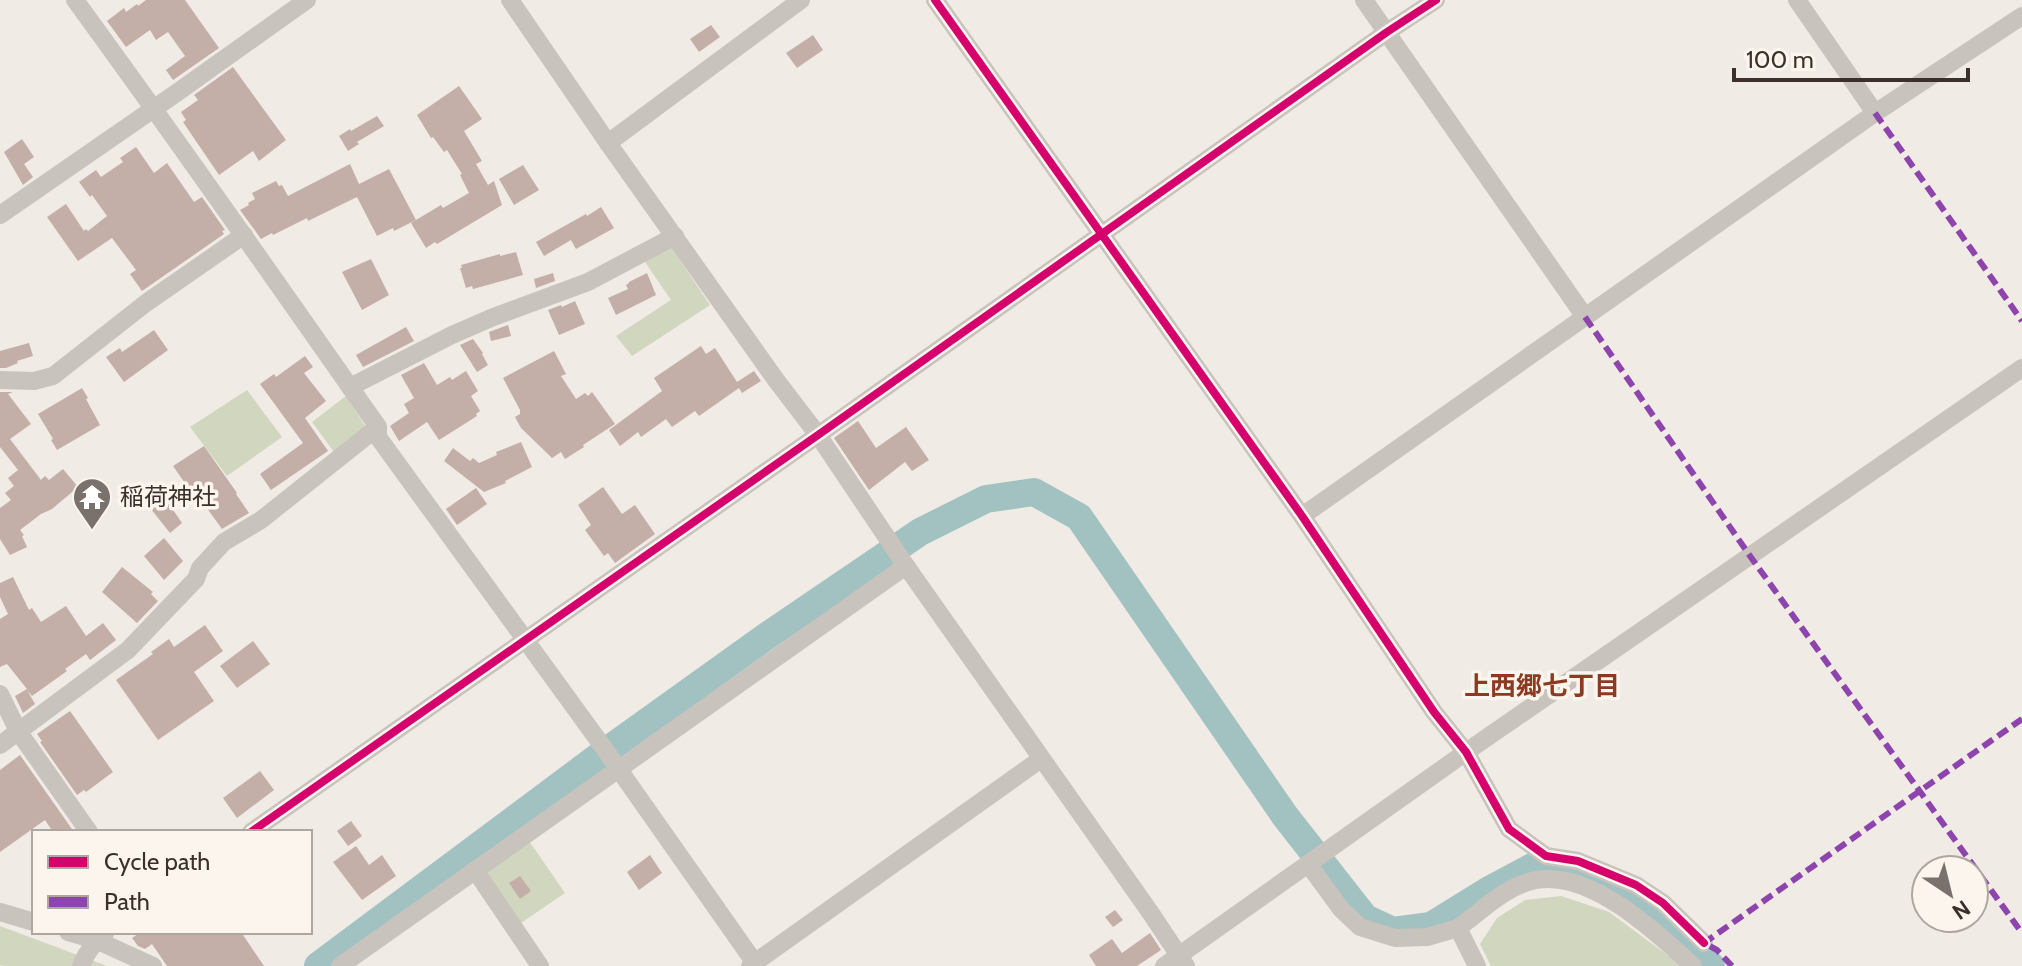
<svg xmlns="http://www.w3.org/2000/svg" width="2022" height="966" font-family="Cabin,'Noto Sans JP',sans-serif">
<style>
.green{fill:#d1d6bf}
.lines{fill:none;stroke-linecap:round;stroke-linejoin:round}
.river{stroke:#a1c2c1;stroke-width:28}
.building{fill:#c3afa7}
.street{stroke:#c9c3be;stroke-width:18}
.quiet{stroke:#8e44ad;stroke-width:6;stroke-dasharray:12 6;stroke-linecap:butt}
.cycleway-casing{stroke:#fbf5ee;stroke-width:13}
.cycleway{stroke:#d6006c;stroke-width:8}
.labels{text-anchor:middle;stroke-width:7;stroke-linejoin:round;paint-order:stroke}
.poi-label{font-size:24px;fill:#3b302b;stroke:#fbf5ee;text-anchor:start}
.neighbourhood-label{font-size:26px;font-weight:bold;fill:#8c3b22;stroke:#fbf5ee}
</style>
<rect width="100%" height="100%" fill="#f0ebe5"/>
<g class="green">
<path d="M669,244L710,305L632,356L616,336L671,300L643,259Z"/>
<path d="M247,390L282,437L227,476L190,427Z"/>
<path d="M346,396L367,429L334,452L312,422Z"/>
<path d="M527,838L565,893L518,925L484,875Z"/>
<path d="M1561,896L1609,912L1682,966H1491L1480,944L1497,918L1525,900Z"/>
<path d="M0,926L107,966H4L0,965Z"/>
</g>
<g class="lines">
<path class="river" d="M318,966L594,760L764,638L920,532L986,499L1034,492L1079,517L1285,816L1365,918L1393,931L1431,926L1491,889L1534,866L1591,876L1643,907L1696,951L1711,966"/>
</g>
<g class="building">
<path d="M146,0H185L219,48L173,80L166,70L185,56L168,32L156,40L150,30L126,47L107,21L124,8L126,12L137,4L138,6Z"/>
<path d="M711,25L720,37L699,52L690,39Z"/>
<path d="M813,35L823,50L797,68L786,53Z"/>
<path d="M233,67L286,140L259,161L253,151L219,175L183,122L186,120L181,112L198,100L194,95Z"/>
<path d="M459,86L482,119L464,131L482,161L476,164L488,185L494,181L502,205L437,244L435,242L426,248L411,223L441,205L443,208L469,193L460,175L462,174L447,150L444,152L433,137L431,138L417,115Z"/>
<path d="M377,116L384,126L357,142L359,144L348,151L339,136L350,129L351,131Z"/>
<path d="M22,139L34,157L24,164L33,177L23,185L4,152Z"/>
<path d="M136,147L154,173L167,163L194,202L202,197L225,230L222,231L224,234L142,291L130,274L136,270L112,238L78,261L47,217L66,204L84,231L86,229L88,231L107,216L92,195L90,197L79,182L96,170L101,177L123,162L120,158Z"/>
<path d="M350,164L359,184L389,169L416,220L394,231L393,228L377,236L357,197L308,221L307,218L273,235L272,233L261,239L240,210L249,205L248,203L255,199L252,193L276,181L279,186L282,185L288,196Z"/>
<path d="M523,165L539,190L514,205L499,179Z"/>
<path d="M601,207L614,228L576,249L571,240L544,256L536,242L586,214L587,216Z"/>
<path d="M516,252L523,275L473,289L472,286L466,288L460,268H462L461,265L500,254V256Z"/>
<path d="M371,259L389,295L362,310L342,272Z"/>
<path d="M553,273L555,281L536,288L534,279Z"/>
<path d="M647,273L656,295L616,315L608,298L628,289L626,285L629,283V282Z"/>
<path d="M575,301L585,324L559,335L548,310L561,305L562,307Z"/>
<path d="M508,325L511,336L491,341L489,332Z"/>
<path d="M406,327L414,341L363,367L356,355Z"/>
<path d="M154,330L168,350L124,382L106,357L120,348L122,352Z"/>
<path d="M473,339L483,353L482,354L488,365L477,372L460,345Z"/>
<path d="M29,343L33,356L17,361L18,363L6,368H0V351Z"/>
<path d="M701,346L706,354L715,348L737,382L754,371L761,381L742,393L739,388L699,416L695,411L672,427L666,419L641,437L638,432L620,446L609,430L662,391L654,378Z"/>
<path d="M554,351L566,374L561,376L576,399L585,393L588,396L592,392L615,424L583,445L584,447L565,459L561,452L552,458L521,428L515,417L520,414V410L503,378Z"/>
<path d="M305,356L313,367L304,373L326,401L305,418L328,451L271,490L260,474L303,443L260,384L274,374L276,377Z"/>
<path d="M424,363L437,385L450,377L452,380L466,371L478,391L471,396L480,411L476,414L477,416L439,440L427,422L399,441L390,426L409,413L404,404L414,398L401,375Z"/>
<path d="M82,388L88,398L86,399L100,425L57,450L51,440L53,439L38,414Z"/>
<path d="M0,392H13L8,394L31,424L10,439L41,480L45,476L49,480L63,469L78,487L52,509L41,514L20,530L24,535L22,536L27,547L10,555L0,539V508L11,500L5,493L14,486L8,478L18,470L0,447Z"/>
<path d="M858,421L876,448L906,427L929,460L912,471L905,462L869,490L834,438Z"/>
<path d="M521,442L532,467L505,481L506,483L484,492L444,461L453,448L470,461L473,458L479,463L497,455L496,452Z"/>
<path d="M204,446L237,493L236,494L249,513L222,529L204,504L202,505L195,495L194,496L173,466Z"/>
<path d="M603,487L622,514L635,505L655,534L615,563L608,553L604,556L585,530L591,525L578,505Z"/>
<path d="M476,488L487,504L457,525L446,509Z"/>
<path d="M165,498L182,523L170,533L151,509Z"/>
<path d="M164,538L183,561L164,580L144,556Z"/>
<path d="M122,567L153,592L151,594L158,601L137,623L102,592Z"/>
<path d="M13,577L29,610L32,608L41,622L66,606L86,636L103,623L116,640L90,660L86,654L65,669L67,671L32,696L27,690L35,704L23,713L15,696L27,689L7,664L0,667V619L8,614L0,597V583Z"/>
<path d="M205,625L223,651L194,672L214,701L158,740L116,680L153,654L151,652L169,639L174,647Z"/>
<path d="M253,641L270,664L237,688L220,666Z"/>
<path d="M70,711L113,772L86,792L84,790L77,795L40,742L42,741L37,734Z"/>
<path d="M20,755L74,832H53L45,820L0,852V770Z"/>
<path d="M260,771L274,790L237,818L223,798Z"/>
<path d="M351,821L362,836L348,846L337,831Z"/>
<path d="M356,846L369,865L382,855L396,876L362,900L333,862Z"/>
<path d="M650,855L662,873L639,890L627,872Z"/>
<path d="M520,876L531,891L520,899L509,883Z"/>
<path d="M1115,910L1123,920L1113,927L1105,917Z"/>
<path d="M141,932H241L264,966H167L152,944L145,949L138,946L132,938Z"/>
<path d="M1150,933L1161,950L1137,966H1096L1089,955L1112,939L1122,953Z"/>
</g>
<g class="lines">
<g class="street">
<path d="M75,0C178,141 278,284 378,427V437L601,744L757,966"/>
<path d="M510,0L608,143L776,380L818,435L906,566L1150,912L1186,966"/>
<path d="M935,0L1302,516L1434,712L1466,752L1509,829L1546,856L1578,861L1636,885L1663,903L1704,943"/>
<path d="M1364,0L1585,317"/>
<path d="M1797,0L1875,113"/>
<path d="M608,143L801,0"/>
<path d="M0,215L175,94L307,0"/>
<path d="M0,380L34,381L53,376L146,303L244,235"/>
<path d="M350,387L452,335L491,318L588,282L675,236"/>
<path d="M1302,516L1875,113L2022,16"/>
<path d="M0,694L18,731L89,832"/>
<path d="M0,745L128,650L196,579L200,568L224,542L261,520L378,427"/>
<path d="M251,832L818,435L1387,32L1436,0"/>
<path d="M1308,864L1341,909L1360,927L1395,938L1427,937L1458,928"/>
<path d="M475,870L540,966"/>
<path d="M0,912L34,922"/>
<path d="M68,932L96,940L153,966"/>
<path d="M81,966C86,953 94,942 105,934"/>
<path d="M340,966L906,566"/>
<path d="M750,966L1041,759"/>
<path d="M1164,966L1466,752L2022,368"/>
<path d="M1477,966L1458,928C1482,911 1505,886 1536,880C1591,870 1656,932 1693,966"/>
</g>
<g class="quiet">
<path d="M1875,113L2022,321"/>
<path d="M1585,317L1750,556L2022,933"/>
<path d="M1732,966L1717,950L1704,943L2022,719"/>
</g>
<g class="cycleway-casing">
<g id="cycleway">
<path d="M935,0L1302,516L1434,712L1466,752L1509,829L1546,856L1578,861L1636,885L1663,903L1704,943"/>
<path d="M251,832L818,435L1387,32L1436,0"/>
</g>
</g>
<use href="#cycleway" class="cycleway"/>
</g>
<defs>
<g id="temple-pin" transform="scale(2)"><path d="M0 17L-7.5 6A9.5 9.5 0 1 1 7.5 6Z" fill="#7a716c" stroke="#fbf5ee"/><path d="M0-6L5-2H3V0L6.5 2.5H4V6H1.5V3h-3V6H-4V2.5H-6.5L-3 0V-2H-5Z" fill="#fff"/></g>
</defs>
<g fill-rule="evenodd">
<use href="#temple-pin" x="92" y="497"/>
</g>
<g class="labels">
<g class="poi-label">
<text x="120" y="505">稲荷神社</text>
</g>
<g class="neighbourhood-label">
<text x="1542" y="695">上西郷七丁目</text>
</g>
</g>
<rect x="32" y="830" width="280" height="104" fill="#fbf5ee" stroke="#aea6a0" stroke-width="2"/>
<rect x="48" y="856" width="40" height="12" fill="#d6006c" stroke="#aea6a0" stroke-width="2"/>
<text x="104" y="870" font-size="24" fill="#3b302b">Cycle path</text>
<rect x="48" y="896" width="40" height="12" fill="#8e44ad" stroke="#aea6a0" stroke-width="2"/>
<text x="104" y="910" font-size="24" fill="#3b302b">Path</text>
<g transform="translate(1950 894) rotate(145)"><circle r="38" fill="#fbf5ee" stroke="#aea6a0" stroke-width="2"/>
<path d="M0-6L14 30L0 20L-14 30Z" fill="#7a716c"/>
<text y="-12" font-size="22" font-weight="bold" text-anchor="middle" fill="#3b302b">N</text>
</g>
<path d="M1734 68v12h234v-12" fill="none" stroke="#3b302b" stroke-width="4"/>
<text x="1746" y="68" font-size="24" fill="#3b302b" stroke="#fbf5ee" stroke-width="6" paint-order="stroke">100 m</text>
</svg>
